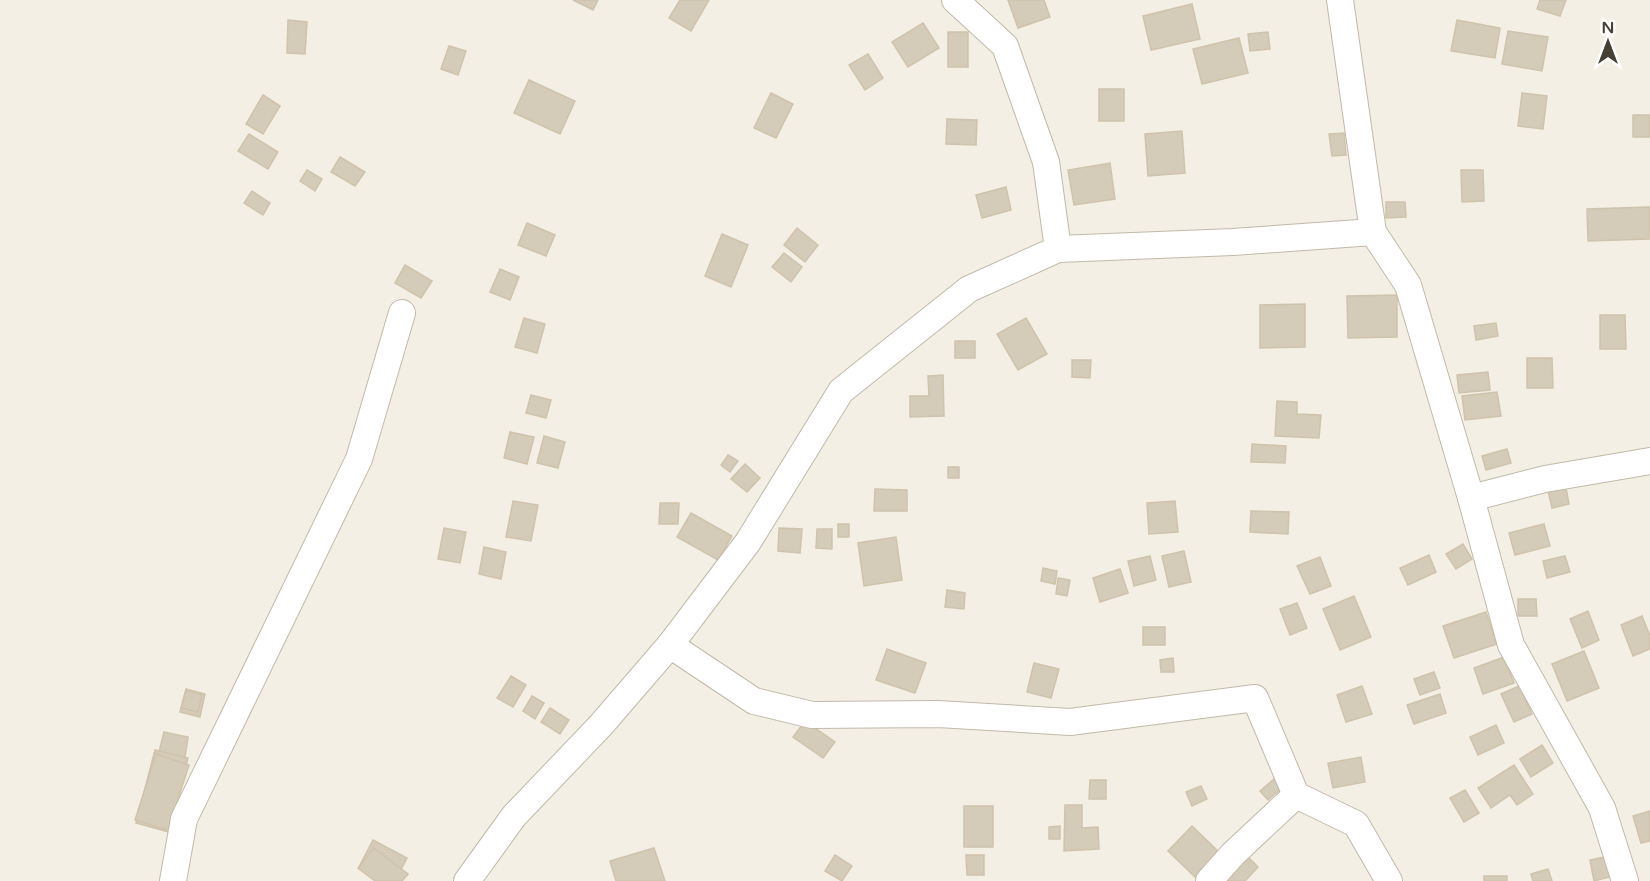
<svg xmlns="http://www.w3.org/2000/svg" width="1650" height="881" font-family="'Varela Round',sans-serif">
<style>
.building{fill:#d5cbb9;stroke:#d0c3ac;stroke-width:1.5}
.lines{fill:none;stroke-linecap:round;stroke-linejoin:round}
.minor-casing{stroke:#c1baa9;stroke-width:28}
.minor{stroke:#fff;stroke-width:26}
</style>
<rect width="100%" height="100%" fill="#f3efe4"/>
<g class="building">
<path d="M573,0H598L593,10Z"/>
<path d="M680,0H709L691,31L669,18Z"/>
<path d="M1008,0H1044L1050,17L1018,28Z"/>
<path d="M1540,0H1566L1560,16L1537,9Z"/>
<path d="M1192,4L1200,39L1151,50L1143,16Z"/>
<path d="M288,20L307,22L305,54L287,53Z"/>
<path d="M1457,20L1500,28L1495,58L1451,51Z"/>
<path d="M923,23L939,48L908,67L892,42Z"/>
<path d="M1508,31L1548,37L1542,71L1502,64Z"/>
<rect x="948" y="32" width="20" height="35"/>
<path d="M1268,32L1270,49L1250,51L1248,34Z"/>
<path d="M1239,38L1248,73L1202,84L1193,49Z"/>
<path d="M449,46L466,51L458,75L441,69Z"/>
<path d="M868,54L883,78L865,90L849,65Z"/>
<path d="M529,80L575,101L560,134L514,113Z"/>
<rect x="1099" y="89" width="25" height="32"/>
<path d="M771,93L793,104L776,138L754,128Z"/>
<path d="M1522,93L1547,96L1543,129L1518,126Z"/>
<path d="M263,95L280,106L263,134L246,124Z"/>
<rect x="1633" y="115" width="17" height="22"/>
<path d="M947,119L977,120L976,145L946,144Z"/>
<path d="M1182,131L1185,173L1148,176L1145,134Z"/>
<path d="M1344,133L1346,155L1332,156L1329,134Z"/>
<path d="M249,134L278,152L268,169L238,151Z"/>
<path d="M340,157L365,172L355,186L331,172Z"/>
<path d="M1110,163L1115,199L1074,205L1068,170Z"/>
<path d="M307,170L322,179L315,191L300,181Z"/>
<path d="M1461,170H1483L1484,201L1462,202Z"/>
<path d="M1006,187L1011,210L982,218L976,195Z"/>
<path d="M252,191L270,203L263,215L244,203Z"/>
<path d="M1386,202H1405L1406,217L1386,218Z"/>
<path d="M1650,207V239L1588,241L1587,209Z"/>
<path d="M527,223L555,235L546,256L518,245Z"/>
<path d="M797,228L818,245L805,262L784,245Z"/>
<path d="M722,234L748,245L731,287L705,276Z"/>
<path d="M784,253L802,267L791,282L772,267Z"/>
<path d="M405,265L432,281L421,298L395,283Z"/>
<path d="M500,269L519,277L510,300L490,292Z"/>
<path d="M1397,295V337L1348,338L1347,296Z"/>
<path d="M1305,304V347L1260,348V305Z"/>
<path d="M1600,315H1625L1626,349H1600Z"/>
<path d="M524,318L545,324L537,353L515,347Z"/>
<path d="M1026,318L1047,354L1018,370L997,334Z"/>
<path d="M1496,323L1498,336L1476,340L1474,326Z"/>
<rect x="955" y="341" width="20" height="17"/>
<path d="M1527,358H1552L1553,388H1527Z"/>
<path d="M1072,360H1091L1090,378L1072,377Z"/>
<path d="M1488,372L1490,390L1459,393L1457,375Z"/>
<path d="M943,375L944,416L910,417V396H929L928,376Z"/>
<path d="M1497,392L1501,416L1465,420L1462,396Z"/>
<path d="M531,395L551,400L546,418L526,413Z"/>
<path d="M1277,401L1297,402V414L1321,415L1319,438L1275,436Z"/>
<path d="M510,432L534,437L527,464L504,458Z"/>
<path d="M544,436L565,442L558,468L537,463Z"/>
<path d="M1252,444L1286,446L1285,463L1251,462Z"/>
<path d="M1507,449L1511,463L1486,470L1482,456Z"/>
<path d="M728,455L738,461L730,472L721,465Z"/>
<path d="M745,464L760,478L747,492L731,479Z"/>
<rect x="948" y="467" width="11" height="11"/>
<path d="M1566,488L1569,504L1552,508L1548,491Z"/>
<path d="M875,489L907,490V511H874Z"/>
<path d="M513,501L538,505L531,541L506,537Z"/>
<path d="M1175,501L1178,532L1149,534L1147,503Z"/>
<path d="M660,503H679L678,524H659Z"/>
<path d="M1251,511L1289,512L1288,534L1250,532Z"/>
<path d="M691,513L732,536L718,560L677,537Z"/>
<rect x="838" y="524" width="11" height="13"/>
<path d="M1544,524L1550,546L1515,555L1509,533Z"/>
<path d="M444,528L466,532L460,563L438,559Z"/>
<path d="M779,528L802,529L800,553L778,551Z"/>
<path d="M817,529H832V549L816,548Z"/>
<path d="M896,537L902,580L864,586L858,543Z"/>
<path d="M1463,544L1472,559L1456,569L1446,554Z"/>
<path d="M484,547L506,552L501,579L479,574Z"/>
<path d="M1184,551L1191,582L1169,587L1162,556Z"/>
<path d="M1429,555L1436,572L1408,585L1400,568Z"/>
<path d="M1150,556L1156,580L1134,586L1128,561Z"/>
<path d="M1565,556L1570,572L1547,578L1543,561Z"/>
<path d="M1320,557L1331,586L1310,594L1297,566Z"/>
<path d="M1043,568L1057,571L1055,584L1041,581Z"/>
<path d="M1120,569L1128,593L1100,602L1093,578Z"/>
<path d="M1058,578L1070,580L1067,596L1056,594Z"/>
<path d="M947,590L965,593L964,609L945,607Z"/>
<path d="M1354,596L1371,637L1340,650L1323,609Z"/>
<path d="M1518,599H1536L1537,616H1518Z"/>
<path d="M1297,603L1307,628L1290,635L1280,609Z"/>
<path d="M1588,611L1599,640L1582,648L1570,619Z"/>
<path d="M1486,612L1497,644L1454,658L1443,626Z"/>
<path d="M1642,616L1650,636V649L1633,656L1621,625Z"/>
<rect x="1143" y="627" width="22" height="18"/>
<path d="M887,649L926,663L915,693L876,680Z"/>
<path d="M1584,651L1599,688L1567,701L1552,664Z"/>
<path d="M1504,657L1514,683L1483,694L1474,668Z"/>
<path d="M1173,658L1174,672H1161L1160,660Z"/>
<path d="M1034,663L1059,669L1051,698L1027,692Z"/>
<path d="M1434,672L1440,688L1420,695L1414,679Z"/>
<path d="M511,676L526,685L513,707L497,698Z"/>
<path d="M1362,686L1372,714L1346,722L1337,695Z"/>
<path d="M1519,686L1532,714L1514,722L1501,694Z"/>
<path d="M186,689L205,694L200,717L180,712Z"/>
<path d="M186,691L202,695L198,712L181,708Z"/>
<path d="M1440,694L1446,713L1414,724L1407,705Z"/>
<path d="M532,696L544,703L535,719L523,711Z"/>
<path d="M550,708L569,720L560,734L541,722Z"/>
<path d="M805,721L835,742L823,758L793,737Z"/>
<path d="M1496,725L1504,743L1478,755L1470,737Z"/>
<path d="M164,732L188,737L185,757L159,752Z"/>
<path d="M1542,745L1553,763L1531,777L1520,759Z"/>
<path d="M155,750L188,758L169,832L136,823Z"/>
<path d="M156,754L189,765L168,830L135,820Z"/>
<path d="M1361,757L1365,782L1333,788L1328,763Z"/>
<path d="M1514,765L1533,794L1517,805L1510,795L1491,808L1478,788Z"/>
<path d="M1274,779L1282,788L1268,800L1260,791Z"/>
<path d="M1090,780H1106V799H1089Z"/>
<path d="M1201,786L1207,799L1192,806L1186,792Z"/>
<path d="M1465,790L1479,813L1464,822L1450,798Z"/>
<path d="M1065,805H1082V828L1098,827L1099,849L1064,851Z"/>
<rect x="964" y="806" width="29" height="41"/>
<path d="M1650,811V841L1641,843L1633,816Z"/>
<path d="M1060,826V839H1049V827Z"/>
<path d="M1192,826L1220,853L1196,878L1168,851Z"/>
<path d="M373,840L407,858L395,881H386L359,867Z"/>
<path d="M374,848L408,874L402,881H375L358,868Z"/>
<path d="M654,848L665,881H616L610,861Z"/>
<path d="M835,855L852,866L842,881L825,871Z"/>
<path d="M966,855H984V875H967Z"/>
<path d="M1246,855L1258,867L1245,881H1228L1225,878Z"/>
<path d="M1609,856L1613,876L1594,881L1590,860Z"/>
<path d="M1548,869L1552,881H1533L1531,874Z"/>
<rect x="1484" y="876" width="23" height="5"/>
</g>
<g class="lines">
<g class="minor-casing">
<g id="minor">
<path d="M955,0L1005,46L1046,162L1058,249"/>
<path d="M1340,0L1373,232L1408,285L1471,498L1511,645L1602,808L1625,881"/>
<path d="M1471,498L1545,479L1650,461"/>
<path d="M670,645L754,701L812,715L938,714L1070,722L1255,698L1296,795L1356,824L1389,881"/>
<path d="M173,881L184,819L359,459L402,313"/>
<path d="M467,881L514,816L601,725L670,645L748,542L841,391L969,289L1058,249L1233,242L1373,232"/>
<path d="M1209,881L1233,854L1296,795"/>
</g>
</g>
<use href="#minor" class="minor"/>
</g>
<g transform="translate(1608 42)" stroke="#ffffff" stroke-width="4.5" paint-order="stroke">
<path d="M0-4.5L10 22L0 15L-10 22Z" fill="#453f34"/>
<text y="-9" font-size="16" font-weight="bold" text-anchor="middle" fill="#453f34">N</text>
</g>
</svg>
